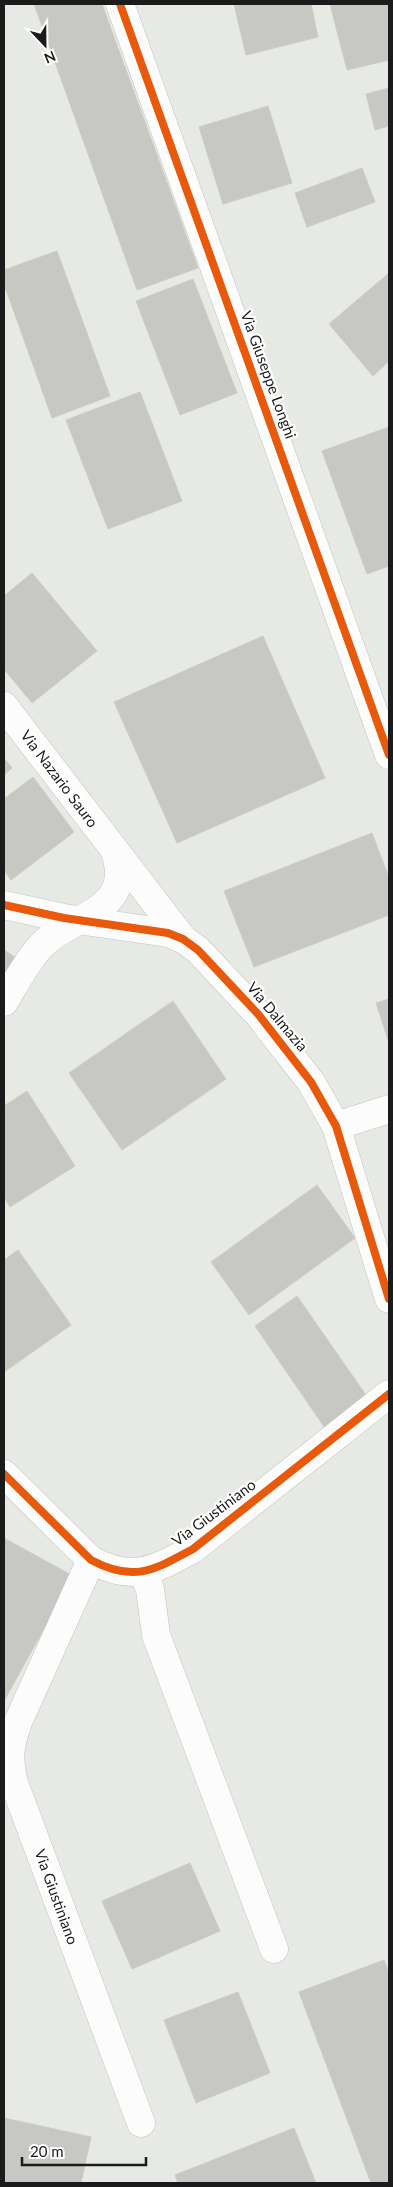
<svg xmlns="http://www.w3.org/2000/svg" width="393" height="2187" font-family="Lato,sans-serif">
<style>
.building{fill:#c7c8c4;stroke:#cacdc5}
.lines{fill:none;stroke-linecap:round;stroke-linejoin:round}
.minor-casing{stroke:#c1c2c0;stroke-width:29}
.minor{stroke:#fbfcfb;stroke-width:28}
.cycleway-casing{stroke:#fff;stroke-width:11}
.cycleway{stroke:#e8590c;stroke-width:8}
.labels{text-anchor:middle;stroke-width:4.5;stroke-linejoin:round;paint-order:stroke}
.street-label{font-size:15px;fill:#1b1b1b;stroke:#fff}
</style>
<rect width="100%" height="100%" fill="#e7eae4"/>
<g class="building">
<path d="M34,4H102L198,268L137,290Z"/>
<path d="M234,4H311L318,37L246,55Z"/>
<path d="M330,4H389V60L347,70Z"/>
<path d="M389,88V126L375,130L366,94Z"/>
<path d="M268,106L292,183L223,204L199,127Z"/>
<path d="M362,168L375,202L307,227L295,193Z"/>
<path d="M57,251L110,396L52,418L4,284V270Z"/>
<path d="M389,273V361L373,376L329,324Z"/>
<path d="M193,279L237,393L180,415L136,301Z"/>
<path d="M140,392L182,501L108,529L66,420Z"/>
<path d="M389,427V566L367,574L322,451Z"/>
<path d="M32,573L97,651L32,703L4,669V596Z"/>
<path d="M263,636L325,778L177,843L114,702Z"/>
<path d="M4,758L12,768L4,775Z"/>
<path d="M33,777L74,832L11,880L4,870V799Z"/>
<path d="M372,833L389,878V915L254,967L224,891Z"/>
<path d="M4,950L16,958L4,974Z"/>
<path d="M389,999V1043L376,1003Z"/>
<path d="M173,1001L226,1079L122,1150L69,1073Z"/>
<path d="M27,1091L75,1166L10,1207L4,1197V1106Z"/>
<path d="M317,1185L355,1238L249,1315L211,1262Z"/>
<path d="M18,1250L71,1325L4,1372V1260Z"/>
<path d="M297,1296L368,1398L325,1428L255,1326Z"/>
<path d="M4,1538L73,1576L4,1701Z"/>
<path d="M190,1863L220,1931L132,1969L102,1901Z"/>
<path d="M384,1960L389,1974V2183H371L299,1992Z"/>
<path d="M238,1992L270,2073L196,2103L164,2020Z"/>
<path d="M4,2118L91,2137L81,2183H4Z"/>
<path d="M294,2128L316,2183H178L175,2175Z"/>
</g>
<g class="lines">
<g class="minor-casing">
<g id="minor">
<path d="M120,4L389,755"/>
<path d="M4,706L183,939"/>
<path d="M4,905L64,918L168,933L183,939L198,950L258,1014L311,1082L336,1126L389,1299"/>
<path d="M4,1002C15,984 26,963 40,947C70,914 136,913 115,852"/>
<path d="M336,1126L389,1109"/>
<path d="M4,1474L91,1560C134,1583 154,1570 193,1549L389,1394"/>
<path d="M91,1560L18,1722C9,1747 8,1758 14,1783L141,2123"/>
<path d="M142,1571L150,1589L156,1635L274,1949"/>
</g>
</g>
<use href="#minor" class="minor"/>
<g class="cycleway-casing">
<g id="cycleway">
<path d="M120,4L389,755"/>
<path d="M4,905L64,918L168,933L183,939L198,950L258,1014L311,1082L336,1126L389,1299"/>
<path d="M4,1474L91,1560C134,1583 154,1570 193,1549L389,1394"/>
</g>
</g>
<use href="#cycleway" class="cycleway"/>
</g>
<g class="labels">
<g class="street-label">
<text transform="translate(268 375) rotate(70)" y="5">Via Giuseppe Longhi</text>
<text transform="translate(59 779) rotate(53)" y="5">Via Nazario Sauro</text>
<text transform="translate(277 1017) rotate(50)" y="5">Via Dalmazia</text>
<text transform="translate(214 1513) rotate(-37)" y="5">Via Giustiniano</text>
<text transform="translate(56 1897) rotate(70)" y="5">Via Giustiniano</text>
</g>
</g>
<rect width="393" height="2187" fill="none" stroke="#1b1b1b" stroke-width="10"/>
<g transform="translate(45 45) rotate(158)" stroke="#ffffff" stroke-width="4" paint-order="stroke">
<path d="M0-4L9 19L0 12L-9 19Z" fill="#1b1b1b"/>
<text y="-8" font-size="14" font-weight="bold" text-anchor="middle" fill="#1b1b1b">N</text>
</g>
<path d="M22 2157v8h124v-8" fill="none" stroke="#1b1b1b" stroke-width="2.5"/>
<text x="30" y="2157" font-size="15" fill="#1b1b1b" stroke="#ffffff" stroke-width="4" paint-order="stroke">20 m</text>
</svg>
